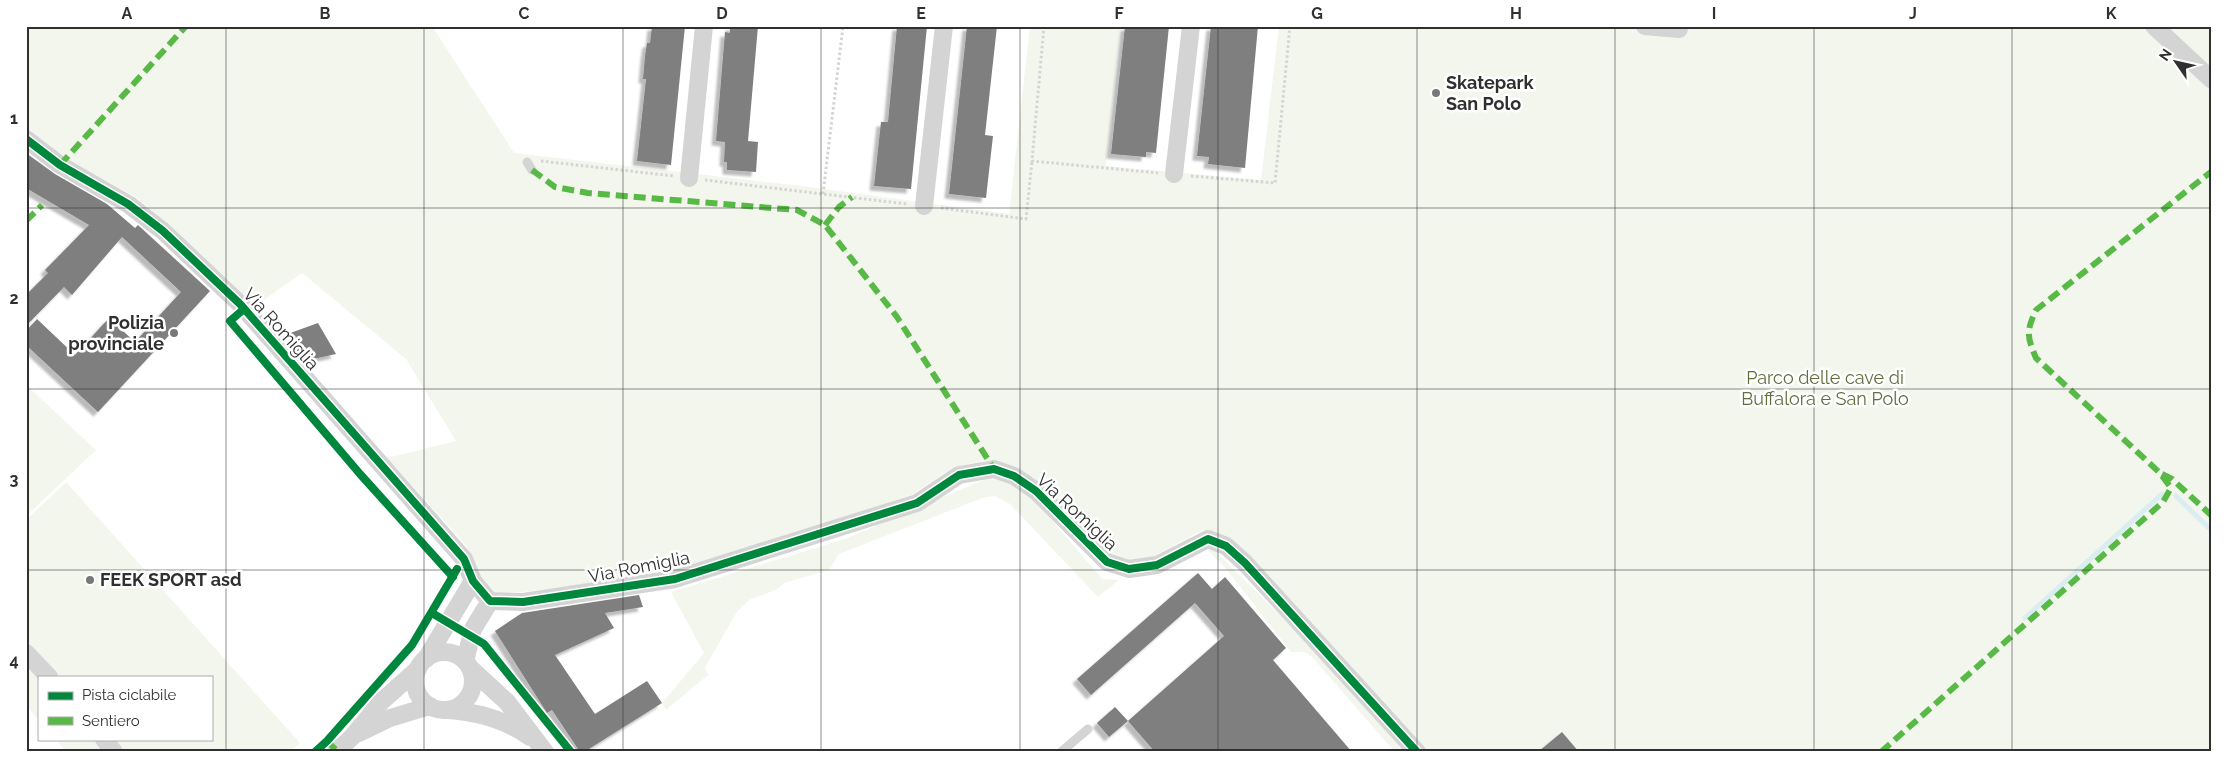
<svg xmlns="http://www.w3.org/2000/svg" width="2238" height="778" font-family="Raleway,sans-serif">
<style>
.green{fill:#f3f6ed}
.lines{fill:none;stroke-linecap:round;stroke-linejoin:round}
.stream{stroke:#daeef2;stroke-width:5}
.building{fill:#7f7f7f;filter:url(#shadow)}
.path{stroke:#d4d4d4;stroke-width:3;stroke-dasharray:2.5 2.5;stroke-linecap:butt}
.lane{stroke:#d4d4d4;stroke-width:9}
.street{stroke:#d4d4d4;stroke-width:18}
.quiet{stroke:#58b947;stroke-width:6;stroke-dasharray:12 6;stroke-linecap:butt}
.cycleway-casing{stroke:#fff;stroke-width:11}
.cycleway{stroke:#00873e;stroke-width:8}
.grid{fill:none;stroke:#303030;stroke-width:1;stroke-opacity:0.55}
.poi-dot{fill:#787878;stroke:#fff;stroke-width:2}
.labels{text-anchor:middle;stroke-width:5;stroke-linejoin:round;paint-order:stroke}
.poi-label{font-size:18px;font-weight:bold;fill:#303030;stroke:#fff;text-anchor:start}
.street-label{font-size:18px;fill:#303030;stroke:#fff}
.park-label{font-size:18px;fill:#5e6e3c;stroke:#fff}
.neatline{fill:none;stroke:#303030;stroke-width:2}
.grid-label{font-size:16px;text-anchor:middle;font-weight:bold;fill:#303030}
</style>
<defs>
<filter id="shadow"><feDropShadow dx="-4.5" dy="4.5" stdDeviation="1" flood-color="#0004"/></filter>
</defs>
<rect width="100%" height="100%" fill="#fff"/>
<g class="green">
<path d="M26,26H432L514,153L802,186L1009,214L1030,26H1120L1106,166L1261,180L1279,26H2212V752H1426L1356,674L1227,538L1203,530L1152,557L1130,560L1113,554L1041,486L1020,469L988,460L954,467L911,495L674,573L522,592H495L478,576L466,545L387,458L456,441L406,359L302,273L254,307L169,224L134,196L66,159L26,134Z"/>
<path d="M26,385L96,450L26,516Z"/>
<path d="M988,478L1005,481L1033,498L1102,579L1119,580L1098,597L1010,504L995,496L985,497L839,554L829,570L784,583L776,590L749,600L737,612L705,667L708,675L666,710L662,703L704,653L671,592L845,539Z"/>
<path d="M66,482L300,743L290,752H126L115,739H211V677H60L26,641V520Z"/>
<path d="M1213,549L1303,638L1406,752H1395L1312,657L1304,652H1291L1223,565L1208,551Z"/>
<path d="M26,669L36,672L39,677V720L26,706Z"/>
<path d="M56,739H93L104,752H66Z"/>
</g>
<g class="lines">
<g class="stream">
<path d="M2176,496L2212,531"/>
<path d="M2025,618L2162,494"/>
</g>
</g>
<g class="building">
<path d="M652,26H685L671,165L637,161L646,79H643L645,56L647,43H650Z"/>
<path d="M730,26H758L748,141L758,142L756,172L727,170V162H724L725,142L716,141L725,32L730,33Z"/>
<path d="M897,26H927L911,189L874,186L881,122H888Z"/>
<path d="M967,26H997L985,135L993,136L986,198L949,194Z"/>
<path d="M1125,26H1169L1156,153L1146,152V157L1111,154Z"/>
<path d="M1211,26H1258L1245,168L1208,164L1209,157L1197,156Z"/>
<path d="M26,153L55,174L107,204L135,228L138,225L210,291L98,412L26,345V331L37,319L75,355L109,318L135,342L181,292L122,237L72,295L64,287L26,326V295L48,273L45,270L89,225L26,188Z"/>
<path d="M318,323L336,354L304,361L282,336Z"/>
<path d="M1198,573L1212,589L1225,577L1286,648L1273,660L1352,752H1155L1128,721L1224,636L1195,603L1091,695L1077,679Z"/>
<path d="M639,595L643,607L605,613L614,628L555,655L595,714L647,681L662,703L584,752H580L552,710L547,713L495,631L522,613Z"/>
<path d="M1115,707L1128,721L1109,737L1097,723Z"/>
<path d="M1562,732L1579,752H1538Z"/>
</g>
<g class="lines">
<g class="path">
<path d="M1044,26L1032,161L1158,173"/>
<path d="M541,161L674,176"/>
<path d="M1191,176L1275,183L1290,26"/>
<path d="M705,180L907,204"/>
<path d="M823,194L843,26"/>
<path d="M941,208L1026,219L1032,161"/>
</g>
<g class="lane">
<path d="M527,162L532,170"/>
<path d="M1061,752L1088,729"/>
</g>
<g class="street">
<path d="M1645,26L1679,29V26"/>
<path d="M2154,26L2212,80"/>
<path d="M26,139L60,165L128,204L163,231L240,304L464,559L473,581L490,601L523,602L675,579L917,503L959,475L994,469L1014,476L1036,491L1107,562L1129,569L1157,565L1208,539L1226,546L1245,563L1417,752"/>
<path d="M1174,174L1191,26"/>
<path d="M689,178L704,26"/>
<path d="M924,206L944,26"/>
<circle cx="444" cy="681" r="29"/>
<path d="M26,653L49,677"/>
<path d="M426,659L473,581"/>
<path d="M465,661L473,629L490,601"/>
<path d="M470,668L507,702L545,752"/>
<path d="M448,710C478,712 505,719 530,737"/>
<path d="M359,733L390,718L430,706"/>
<path d="M104,739L114,752"/>
<path d="M336,752L352,737L382,701L418,669"/>
</g>
<g class="quiet">
<path d="M60,165L186,26"/>
<path d="M532,170L555,187L588,193L797,210L825,225L897,317L994,469"/>
<path d="M26,221L42,205"/>
<path d="M825,225L839,207L852,197"/>
<path d="M2162,474L2172,479L2212,516"/>
<path d="M327,741L337,751"/>
<path d="M1881,752L2163,502L2171,488L2160,473L2036,358C2027,337 2026,331 2036,310L2212,171"/>
</g>
<g class="cycleway-casing">
<g id="cycleway">
<path d="M26,139L60,165L128,204L163,231L240,304L464,559L473,581L490,601L523,602L675,579L917,503L959,475L994,469L1014,476L1036,491L1107,562L1129,569L1157,565L1208,539L1226,546L1245,563L1417,752"/>
<path d="M244,309L230,321L360,474L453,577"/>
<path d="M432,613L484,644L571,752"/>
<path d="M315,752L327,741L412,645L457,569"/>
</g>
</g>
<use href="#cycleway" class="cycleway"/>
</g>
<path class="grid" d="M226,26V752M424,26V752M623,26V752M821,26V752M1020,26V752M1218,26V752M1417,26V752M1615,26V752M1814,26V752M2012,26V752M26,208H2212M26,389H2212M26,570H2212"/>
<g class="poi-dot">
<circle cx="1436" cy="93" r="5"/>
<circle cx="174" cy="333" r="5"/>
<circle cx="90" cy="580" r="5"/>
</g>
<g class="labels">
<g class="poi-label">
<text x="1446" y="89">Skatepark<tspan x="1446" dy="21">San Polo</tspan></text>
<text x="164" y="329" text-anchor="end">Polizia<tspan x="164" dy="21">provinciale</tspan></text>
<text x="100" y="586">FEEK SPORT asd</text>
</g>
<g class="street-label">
<text transform="translate(281 329) rotate(48)" y="6">Via Romiglia</text>
<text transform="translate(1077 512) rotate(43)" y="6">Via Romiglia</text>
<text transform="translate(639 567) rotate(-11)" y="6">Via Romiglia</text>
</g>
<g class="park-label">
<text x="1825" y="384">Parco delle cave di<tspan x="1825" dy="21">Buffalora e San Polo</tspan></text>
</g>
</g>
<rect width="2238" height="778" fill="none" stroke="#ffffff" stroke-width="55"/>
<rect x="38" y="676" width="175" height="65" fill="#ffffff" stroke="#acacac"/>
<rect x="48" y="692" width="25" height="8" fill="#00873e" stroke="#acacac"/>
<text x="82" y="700" font-size="15" fill="#303030">Pista ciclabile</text>
<rect x="48" y="717" width="25" height="8" fill="#58b947" stroke="#acacac"/>
<text x="82" y="726" font-size="15" fill="#303030">Sentiero</text>
<g transform="translate(2176 62) rotate(304)" stroke="#ffffff" stroke-width="4" paint-order="stroke">
<path d="M0-4L9 19L0 12L-9 19Z" fill="#303030"/>
<text y="-8" font-size="14" font-weight="bold" text-anchor="middle" fill="#303030">N</text>
</g>
<rect x="28" y="28" width="2182" height="722" class="neatline"/>
<g class="grid-label">
<text x="127" y="19">A</text>
<text x="325" y="19">B</text>
<text x="524" y="19">C</text>
<text x="722" y="19">D</text>
<text x="921" y="19">E</text>
<text x="1119" y="19">F</text>
<text x="1317" y="19">G</text>
<text x="1516" y="19">H</text>
<text x="1714" y="19">I</text>
<text x="1913" y="19">J</text>
<text x="2111" y="19">K</text>
<text x="14" y="124">1</text>
<text x="14" y="304">2</text>
<text x="14" y="485">3</text>
<text x="14" y="666">4</text>
</g>
</svg>
